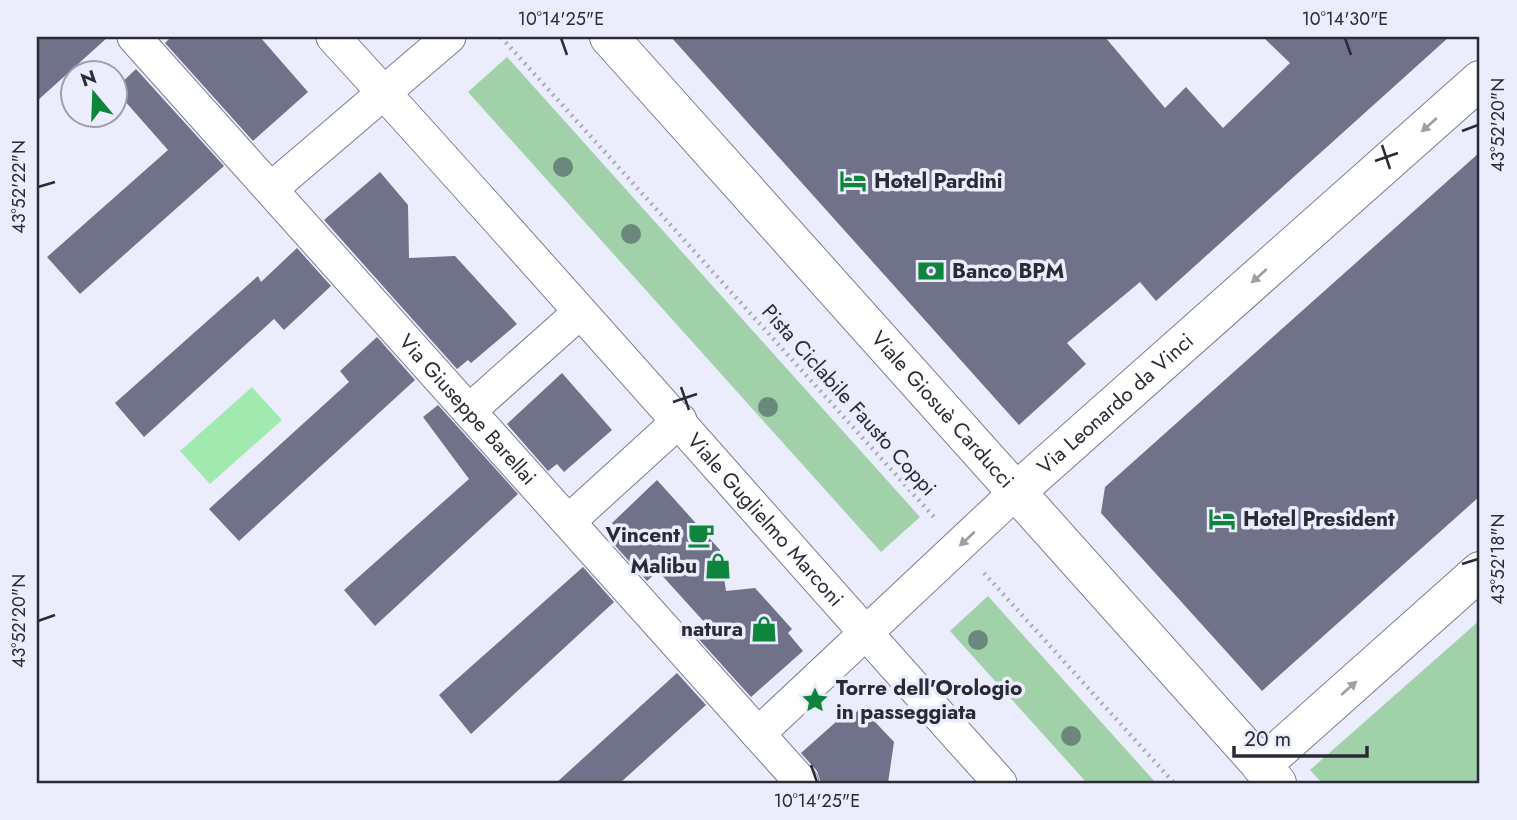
<svg xmlns="http://www.w3.org/2000/svg" width="1517" height="820" font-family="Jost,sans-serif">
<style>
.green{fill:#a0d1a9}
.water{fill:#a1eaaf}
.building{fill:#707289}
.lines{fill:none;stroke-linecap:round;stroke-linejoin:round}
.pedestrian-casing{stroke:#7a7d94;stroke-width:35}
.minor-casing{stroke:#7a7d94;stroke-width:40}
.tertiary-casing{stroke:#7a7d94;stroke-width:40}
.path{stroke:#a9abb9;stroke-width:4.5;stroke-dasharray:2 5;stroke-linecap:butt}
.pedestrian{stroke:#fff;stroke-width:33}
.minor{stroke:#fff;stroke-width:38}
.tertiary{stroke:#fff;stroke-width:38}
.tree{fill:#6a897c}
.oneway{fill:#9fa0a4}
.ticks{fill:none;stroke:#2a2b35;stroke-width:2.5}
.labels{text-anchor:middle;stroke-width:7;stroke-linejoin:round;paint-order:stroke}
.poi-label{font-size:21px;font-weight:bold;fill:#2a2b35;stroke:#ebedfd;text-anchor:start}
.street-label{font-size:21px;fill:#2a2b35;stroke:#ebedfd}
.neatline{fill:none;stroke:#2a2b35;stroke-width:2.5}
.ticks-label{font-size:18px;text-anchor:middle;fill:#2a2b35}
</style>
<rect width="100%" height="100%" fill="#ebedfd"/>
<g class="green">
<path d="M507,57L920,517L881,552L468,92Z"/>
<path d="M988,596L1156,783H1087L950,631Z"/>
<path d="M1480,620V783H1322L1310,770Z"/>
</g>
<path class="water" d="M252,387L282,420L210,484L180,451Z"/>
<g class="building">
<path d="M37,37H108L37,101Z"/>
<path d="M171,37H260L308,92L253,141L165,43Z"/>
<path d="M671,37H1105L1165,108L1186,87L1223,128L1290,63L1263,37H1449L1156,301L1140,282L1067,343L1086,364L1019,425Z"/>
<path d="M136,69L224,166L80,294L47,257L168,150L116,91V88Z"/>
<path d="M1480,152V496L1262,691L1101,513L1105,487Z"/>
<path d="M380,172L408,205L409,258L455,256L517,324L471,363L468,360L457,369L324,220Z"/>
<path d="M297,248L331,286L284,330L274,319L144,437L115,403L258,276L261,282Z"/>
<path d="M377,337L415,380L239,541L209,509L349,382L340,371Z"/>
<path d="M562,373L612,430L564,472L557,464L548,471L507,424Z"/>
<path d="M438,405L518,494L375,626L344,590L469,479L423,417Z"/>
<path d="M657,480L720,550L726,591L755,588L792,629L788,633L803,651L751,697L695,635L706,624L658,571L647,581L610,540L619,531L612,523Z"/>
<path d="M583,567L614,602L471,734L439,695Z"/>
<path d="M677,673L706,705L620,783H556Z"/>
<path d="M861,707L894,742L888,783H821L817,771L801,753L846,713L851,718Z"/>
</g>
<g class="lines">
<g class="pedestrian-casing">
<g id="pedestrian">
<path id="s1" d="M134,37L802,783"/>
<path id="s2" d="M333,37C558,283 777,535 1000,783"/>
<path d="M271,189L449,37"/>
<path d="M469,411L579,313"/>
<path d="M569,521L680,420"/>
<path d="M758,734L1016,492"/>
</g>
</g>
<g class="minor-casing">
<g id="minor">
<path id="s3" d="M1016,492L1480,80"/>
<path d="M1261,766L1480,571"/>
</g>
</g>
<g class="tertiary-casing">
<g id="tertiary">
<path id="s4" d="M609,37L1277,783"/>
</g>
</g>
<g class="path">
<path d="M501,37L934,517"/>
<path d="M984,573L1174,783"/>
</g>
<use href="#pedestrian" class="pedestrian"/>
<use href="#minor" class="minor"/>
<use href="#tertiary" class="tertiary"/>
</g>
<g class="tree">
<circle cx="563" cy="167" r="10"/>
<circle cx="631" cy="234" r="10"/>
<circle cx="768" cy="407" r="10"/>
<circle cx="978" cy="640" r="10"/>
<circle cx="1071" cy="736" r="10"/>
</g>
<defs><path id="oneway-solid" d="M-6-.8H1V-3.2L6.5 0L1 3.2V.8H-6Z" transform="scale(1.75)"/></defs>
<g class="oneway">
<use href="#oneway-solid" transform="translate(1429 125) rotate(138)"/>
<use href="#oneway-solid" transform="translate(1259 276) rotate(138)"/>
<use href="#oneway-solid" transform="translate(967 539) rotate(137)"/>
<use href="#oneway-solid" transform="translate(1349 688) rotate(-42)"/>
</g>
<path class="ticks" d="M561,38L567,55M1345,38L1351,55M1462,131L1478,125M1382,145L1390,169M1375,161L1398,153M38,187L55,182M681,387L689,410M673,402L697,394M1462,564L1478,559M38,621L55,615M811,765L817,782"/>
<defs>
<g id="hotel-bare" transform="scale(2.1)"><path d="M-6-4.5h1.5V1H6V5H4.5V3h-9V5H-6ZM-4 0a1.8 1.8 0 1 1 3.6 0ZM.5 0V-2.5h3Q6-2.5 6 0Z" fill="#0f843c" stroke="#ebedfd" stroke-width="2.5" paint-order="stroke"/></g>
<g id="bank-bare" transform="scale(2.1)"><path d="M-6-4H6V4H-6ZM0-2.3a2.3 2.3 0 1 0 0 4.6a2.3 2.3 0 1 0 0-4.6Z" fill="#0f843c" stroke="#ebedfd" stroke-width="2.5" paint-order="stroke"/></g>
<g id="cafe-bare" transform="scale(2.1)"><path d="M-5.5-4.5H6V0H3Q3 3.5 0 3.5H-2.5Q-5.5 3.5-5.5 0ZM3-3.2v2h1.7v-2ZM-6 4.5H4V6H-6Z" fill="#0f843c" stroke="#ebedfd" stroke-width="2.5" paint-order="stroke"/></g>
<g id="shop-bare" transform="scale(2.1)"><path d="M-5-2.5h2.3a2.7 3.5 0 0 1 5.4 0H5L5.5 6h-11ZM-1.5-2.5h3a1.5 2.3 0 0 0-3 0Z" fill="#0f843c" stroke="#ebedfd" stroke-width="2.5" paint-order="stroke"/></g>
<g id="sight-bare" transform="scale(2.1)"><path d="M0-6L1.8-2.2L6-1.7L2.9 1.2L3.7 5.4L0 3.3L-3.7 5.4L-2.9 1.2L-6-1.7L-1.8-2.2Z" fill="#0f843c" stroke="#ebedfd" stroke-width="2.5" paint-order="stroke"/></g>
</defs>
<g fill-rule="evenodd">
<use href="#hotel-bare" x="853" y="181"/>
<use href="#bank-bare" x="931" y="271"/>
<use href="#hotel-bare" x="1222" y="519"/>
<use href="#cafe-bare" x="701" y="535"/>
<use href="#shop-bare" x="718" y="566"/>
<use href="#shop-bare" x="764" y="629"/>
<use href="#sight-bare" x="815" y="700"/>
</g>
<g class="labels">
<g class="poi-label">
<text x="874" y="188">Hotel Pardini</text>
<text x="952" y="278">Banco BPM</text>
<text x="1243" y="526">Hotel President</text>
<text x="680" y="542" text-anchor="end">Vincent</text>
<text x="697" y="573" text-anchor="end">Malibu</text>
<text x="743" y="636" text-anchor="end">natura</text>
<text x="836" y="695">Torre dell'Orologio<tspan x="836" dy="24">in passeggiata</tspan></text>
</g>
<g class="street-label">
<text transform="translate(849 400) rotate(48)" y="7">Pista Ciclabile Fausto Coppi</text>
<text dy="7" stroke="none"><textPath href="#s3" startOffset="133">Via Leonardo da Vinci</textPath></text>
<text dy="7" stroke="none"><textPath href="#s1" startOffset="500">Via Giuseppe Barellai</textPath></text>
<text dy="7" stroke="none"><textPath href="#s4" startOffset="500">Viale Giosuè Carducci</textPath></text>
<text dy="7" stroke="none"><textPath href="#s2" startOffset="648">Viale Guglielmo Marconi</textPath></text>
</g>
</g>
<rect width="1517" height="820" fill="none" stroke="#ebedfd" stroke-width="77"/>
<g transform="translate(94 94) rotate(341)"><circle r="33" fill="#ebedfd" stroke="#9e9fad" stroke-width="2"/>
<path d="M0-5L12 26L0 18L-12 26Z" fill="#0f843c"/>
<text y="-10" font-size="19" font-weight="bold" text-anchor="middle" fill="#2a2b35">N</text>
</g>
<path d="M1234 746v10h133v-10" fill="none" stroke="#2a2b35" stroke-width="3.5"/>
<text x="1244" y="746" font-size="21" fill="#2a2b35" stroke="#ebedfd" stroke-width="5" paint-order="stroke">20 m</text>
<rect x="38" y="38" width="1440" height="744" class="neatline"/>
<g class="ticks-label">
<text x="561" y="25">10°14'25"E</text>
<text x="1345" y="25">10°14'30"E</text>
<text transform="translate(1498 125) rotate(-90)" y="6">43°52'20"N</text>
<text transform="translate(19 187) rotate(-90)" y="6">43°52'22"N</text>
<text transform="translate(1498 559) rotate(-90)" y="6">43°52'18"N</text>
<text transform="translate(19 621) rotate(-90)" y="6">43°52'20"N</text>
<text x="817" y="807">10°14'25"E</text>
</g>
</svg>
